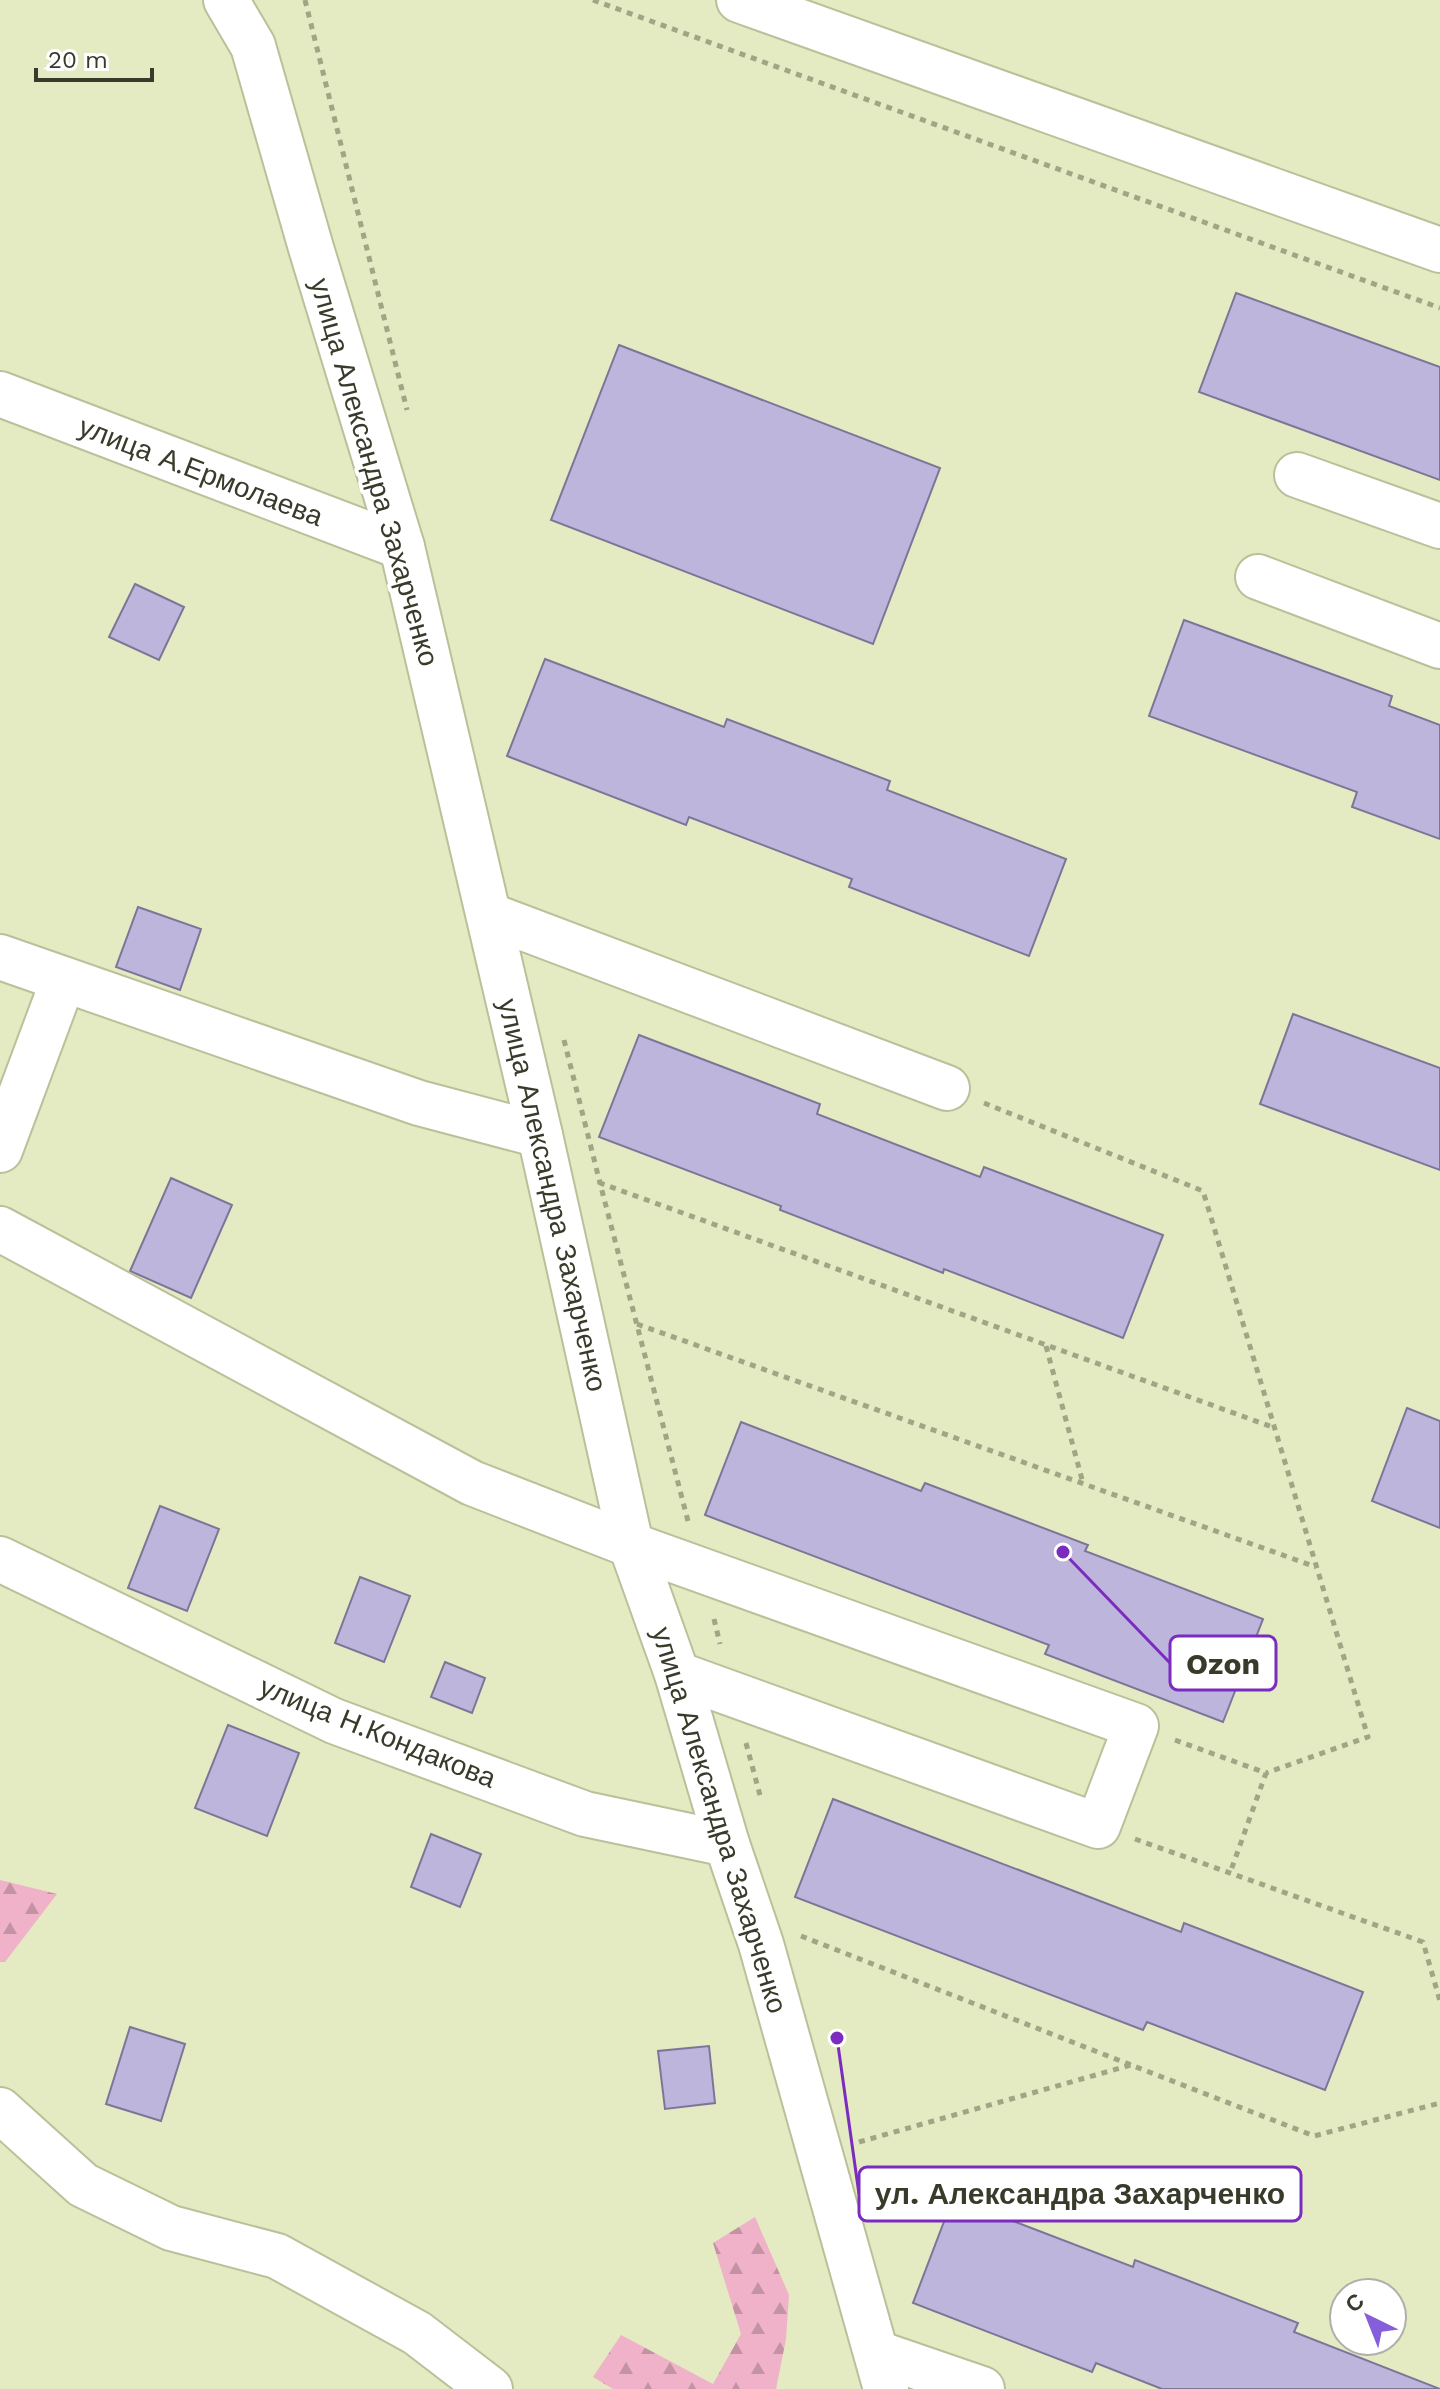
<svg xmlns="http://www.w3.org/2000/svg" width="1440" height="2389" font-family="'Work Sans',sans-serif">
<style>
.forest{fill:url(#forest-firs)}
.building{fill:#bdb5dc;stroke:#7d7598;stroke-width:2}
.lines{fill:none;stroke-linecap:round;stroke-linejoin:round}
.minor-casing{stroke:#bac099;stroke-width:48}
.path{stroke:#a1a586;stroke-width:5;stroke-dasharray:6 6;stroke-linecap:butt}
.minor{stroke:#fff;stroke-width:44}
.labels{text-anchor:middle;stroke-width:8;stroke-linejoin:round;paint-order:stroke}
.street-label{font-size:28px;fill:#383a2a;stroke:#fff}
.leader{fill:none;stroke:#7b2cbf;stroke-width:3}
.callout-dot{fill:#7b2cbf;stroke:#fff;stroke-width:3}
.callout{fill:#fff;stroke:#7b2cbf;stroke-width:3}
.callout-label{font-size:30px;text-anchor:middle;font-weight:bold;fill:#383a2a}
</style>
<defs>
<pattern id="forest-firs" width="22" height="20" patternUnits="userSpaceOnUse" patternTransform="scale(2)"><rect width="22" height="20" fill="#efb2c8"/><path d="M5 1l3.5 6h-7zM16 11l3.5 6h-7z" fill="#c392a3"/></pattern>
</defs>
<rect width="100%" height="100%" fill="#e4eac1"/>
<g class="forest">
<path d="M0,1880L57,1894L5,1962H0Z"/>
<path d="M755,2217L789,2295L786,2339L776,2389H613L593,2377L621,2335L713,2384L741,2334L713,2243Z"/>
</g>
<g class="building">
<path d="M1236,293L1440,367V480L1199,392Z"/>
<path d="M619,345L940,468L873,644L551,520Z"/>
<path d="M135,584L184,607L159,660L109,637Z"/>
<path d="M1184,620L1392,696L1389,706L1440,725V839L1352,807L1357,792L1149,716Z"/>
<path d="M545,659L724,727L727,719L890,781L887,790L1066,859L1029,956L849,887L852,879L689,817L686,825L507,756Z"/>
<path d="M138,907L201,929L180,990L116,967Z"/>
<path d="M1293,1014L1440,1068V1170L1260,1104Z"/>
<path d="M639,1035L820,1104L817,1114L980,1177L984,1167L1163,1235L1123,1338L944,1269L943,1273L780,1210L781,1206L599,1137Z"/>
<path d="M171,1178L232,1205L191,1298L130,1271Z"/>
<path d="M1407,1408L1440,1421V1528L1372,1501Z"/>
<path d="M741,1422L921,1491L925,1483L1088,1545L1085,1551L1263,1619L1223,1722L1045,1654L1049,1645L705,1515Z"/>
<path d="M160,1506L219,1529L187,1611L128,1588Z"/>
<path d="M360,1577L410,1596L384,1662L335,1643Z"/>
<path d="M445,1662L485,1678L472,1713L431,1697Z"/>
<path d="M228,1725L299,1753L267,1836L195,1808Z"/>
<path d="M833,1799L1181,1932L1184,1923L1363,1992L1325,2090L1147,2022L1143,2030L795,1897Z"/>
<path d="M431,1834L481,1854L460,1907L411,1887Z"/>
<path d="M130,2027L185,2044L161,2121L106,2104Z"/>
<path d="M709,2046L715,2103L665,2109L658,2051Z"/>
<path d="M953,2198L1133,2267L1135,2260L1298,2323L1294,2332L1440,2389H1162L1096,2363L1092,2372L913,2303Z"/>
</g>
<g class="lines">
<g class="minor-casing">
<g id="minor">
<path d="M226,0L253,46L311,248L402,547L540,1135L631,1545L677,1674L727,1844L761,1944L886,2389"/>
<path d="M739,0L1440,250"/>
<path d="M0,394L402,547"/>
<path d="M1297,475L1440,526"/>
<path d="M1258,577L1440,646"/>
<path d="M489,915L947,1088"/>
<path d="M0,957L419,1103L540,1135"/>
<path d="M0,1150L63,981"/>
<path d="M0,1229L472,1483L631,1545L1136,1726L1098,1826L677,1674"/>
<path d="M0,1559L334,1721L585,1814L727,1844"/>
<path d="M0,2110L83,2185L171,2228L277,2256L417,2333L490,2389"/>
<path d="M877,2353L982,2389"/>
</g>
</g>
<g class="path">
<path d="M305,0L407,410"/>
<path d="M593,0L1440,308"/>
<path d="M564,1040L600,1183"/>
<path d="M984,1103L1203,1191L1368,1737L1266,1773"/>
<path d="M637,1324L1316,1567"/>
<path d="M1046,1346L1083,1483"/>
<path d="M688,1521L600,1183L1275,1428"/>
<path d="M714,1619L720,1644"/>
<path d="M1175,1740L1266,1773L1230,1873"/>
<path d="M746,1743L761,1799"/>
<path d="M1135,1839L1423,1942L1440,2001"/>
<path d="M801,1936L1131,2065"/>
<path d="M859,2142L1131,2065L1314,2136L1440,2103"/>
</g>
<use href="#minor" class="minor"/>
</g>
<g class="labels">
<g class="street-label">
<text transform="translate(201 471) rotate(21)" y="10">улица А.Ермолаева</text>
<text transform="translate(375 472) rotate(74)" y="10">улица Александра Захарченко</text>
<text transform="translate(553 1195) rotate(77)" y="10">улица Александра Захарченко</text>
<text transform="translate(378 1732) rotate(22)" y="10">улица Н.Кондакова</text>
<text transform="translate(720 1820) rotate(73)" y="10">улица Александра Захарченко</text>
</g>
</g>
<path class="leader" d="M1063 1552L1170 1663M837 2038L859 2194"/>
<g class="callout-dot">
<circle cx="1063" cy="1552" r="8"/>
<circle cx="837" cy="2038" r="8"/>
</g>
<g class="callout">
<rect x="1170" y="1636" width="106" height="54" rx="8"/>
<rect x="859" y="2167" width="442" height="54" rx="8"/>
</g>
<g class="callout-label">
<text x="1223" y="1674">Ozon</text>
<text x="1080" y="2204">ул. Александра Захарченко</text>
</g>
<g transform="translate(1368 2317) rotate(317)"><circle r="38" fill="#ffffff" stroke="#afb0aa" stroke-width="2"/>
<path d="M0-6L14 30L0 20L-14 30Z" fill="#855ed9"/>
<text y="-12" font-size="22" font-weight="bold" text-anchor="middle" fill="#383a2a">С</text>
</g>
<path d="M36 68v12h116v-12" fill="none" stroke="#383a2a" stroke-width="4"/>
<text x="48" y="68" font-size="24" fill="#383a2a" stroke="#ffffff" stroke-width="6" paint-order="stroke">20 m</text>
</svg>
